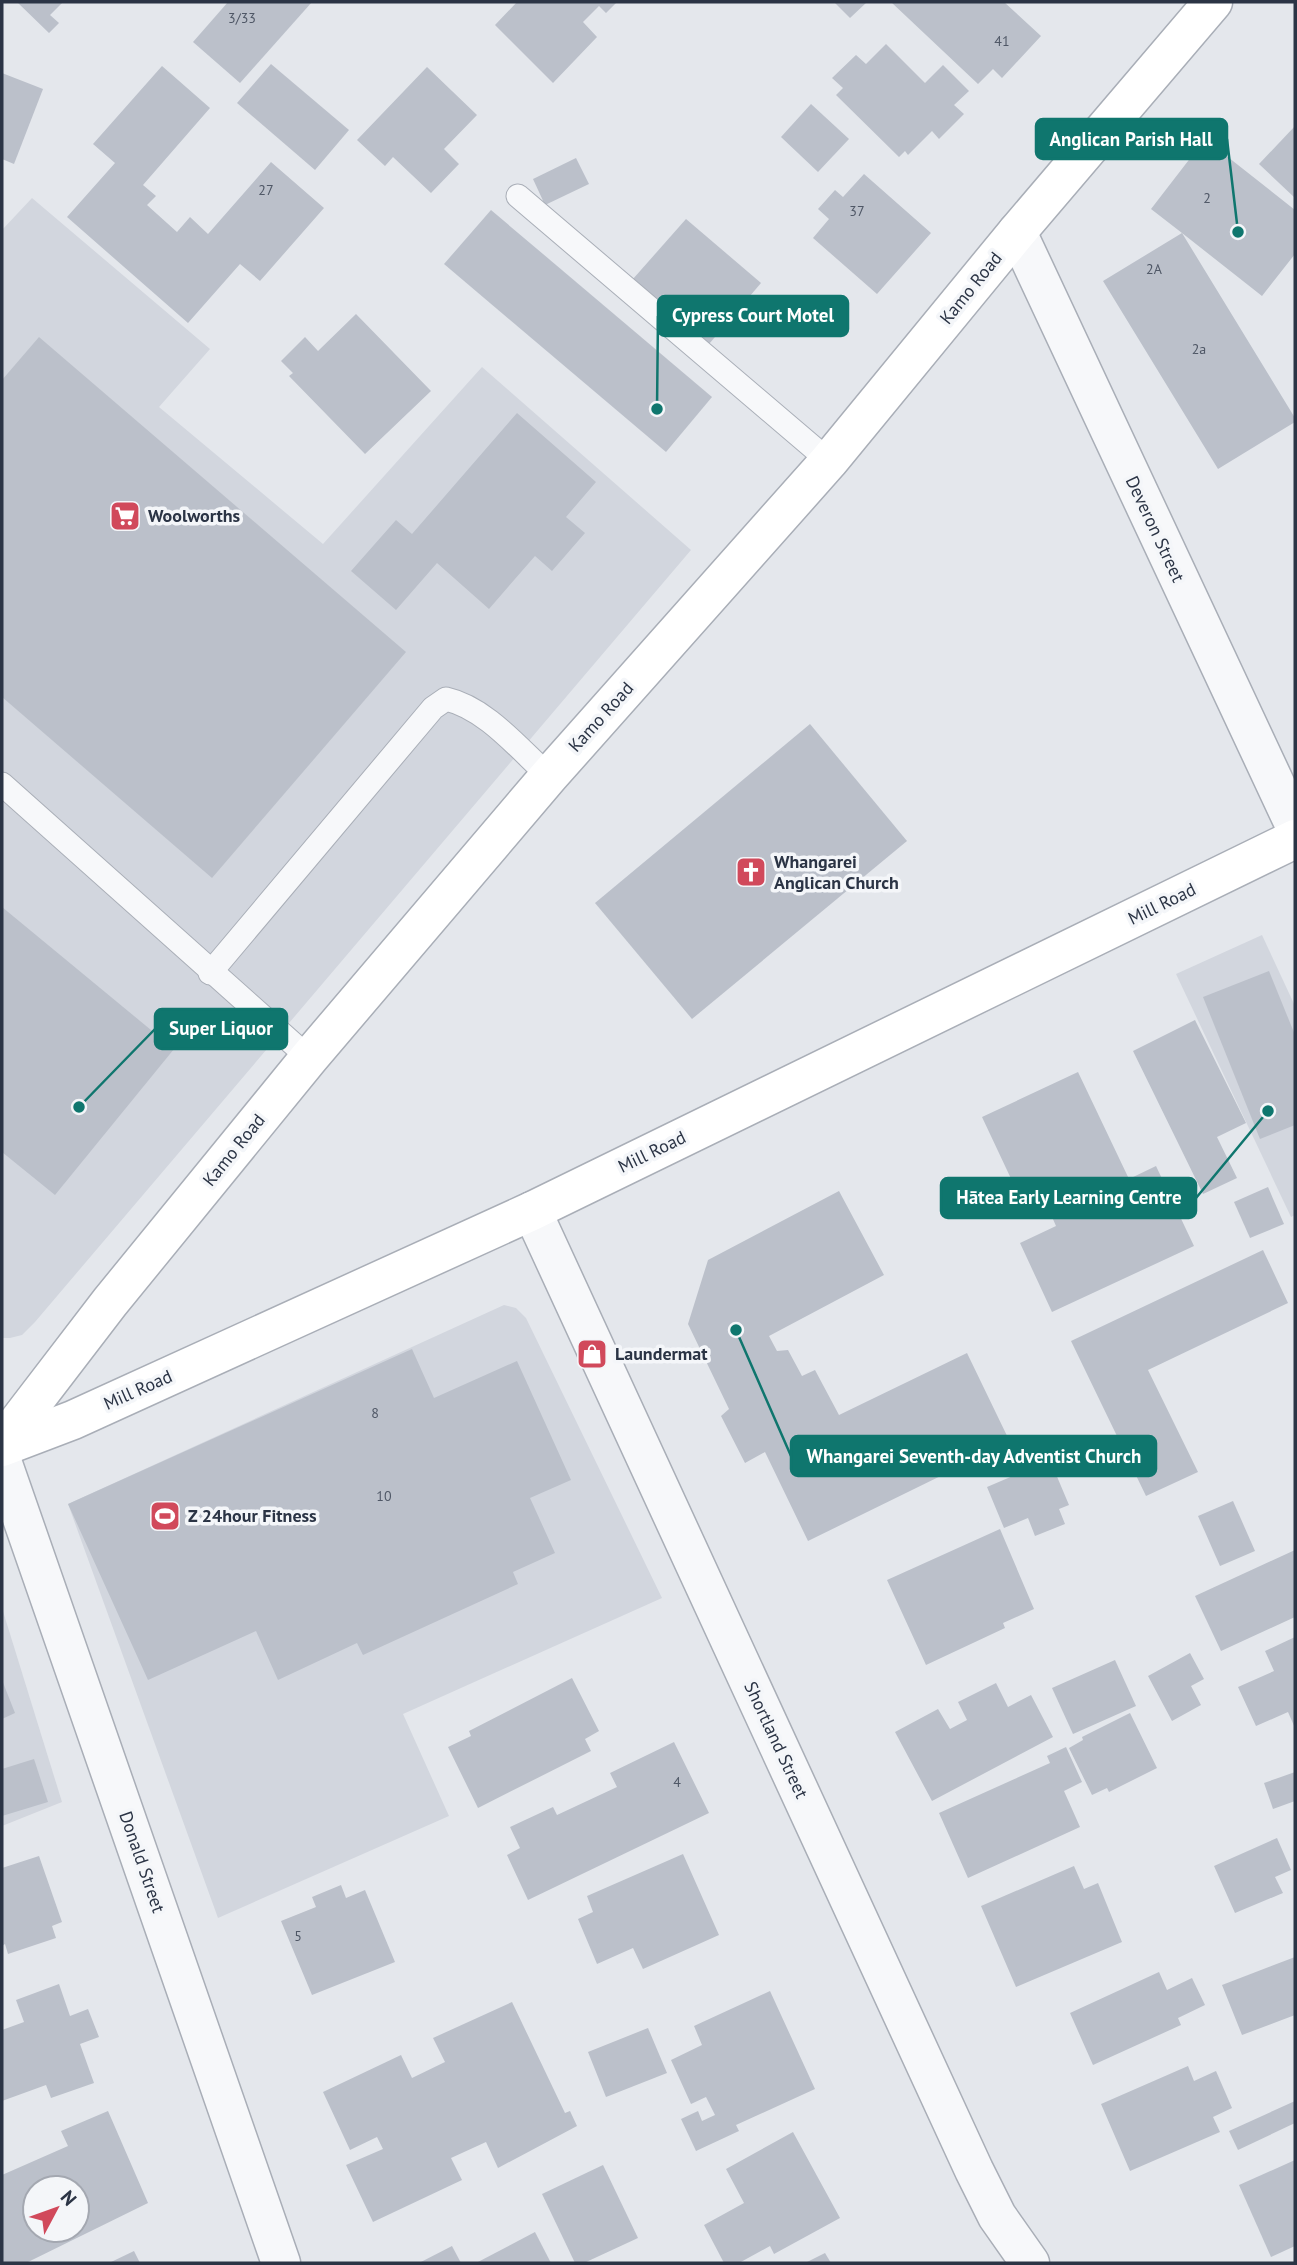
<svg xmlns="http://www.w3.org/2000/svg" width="1297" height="2265" font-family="'PT Sans',sans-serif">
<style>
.built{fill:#d2d6de}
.building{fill:#bbc0ca;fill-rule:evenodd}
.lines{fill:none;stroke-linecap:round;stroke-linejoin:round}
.lane-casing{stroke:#a9aeb7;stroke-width:25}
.street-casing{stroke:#a9aeb7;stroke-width:41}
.secondary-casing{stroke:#a9aeb7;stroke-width:41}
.lane{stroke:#f7f8fa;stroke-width:23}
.street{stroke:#f7f8fa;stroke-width:38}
.secondary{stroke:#fff;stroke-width:38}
.labels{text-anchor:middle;stroke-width:7;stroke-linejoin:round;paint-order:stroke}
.number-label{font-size:14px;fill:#4f5766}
.street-label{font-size:18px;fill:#2b3445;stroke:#f4f6f9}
.poi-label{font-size:18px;font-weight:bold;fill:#2b3445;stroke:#f4f6f9;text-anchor:start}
.leader{fill:none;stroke:#0f766e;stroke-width:2.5}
.callout-dot{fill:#0f766e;stroke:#f4f6f9;stroke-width:2.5}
.callout{fill:#0f766e;stroke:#0f766e;stroke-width:2.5}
.callout-label{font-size:19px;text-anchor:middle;font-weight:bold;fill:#fff}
</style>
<rect width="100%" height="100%" fill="#e4e7ec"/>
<g class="built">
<path d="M32,198L210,349L159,407L323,544L482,367L691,550L35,1322L22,1335L10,1338H2V230Z"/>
<path d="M1262,935L1295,1006V1215L1291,1217L1176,974Z"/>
<path d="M504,1305L516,1308L526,1318L662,1598L403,1714L449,1816L218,1918L68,1504Z"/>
<path d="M2,1608L62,1802L2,1826Z"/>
</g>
<g class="building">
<path d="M17,2H63L50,15L59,23L49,33Z"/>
<path d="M228,2H312L240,83L193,42Z"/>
<path d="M517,2H617L606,13L599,6L583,22L597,37L553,83L495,25Z"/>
<path d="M834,2H867L850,18Z"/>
<path d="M891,2H1004L1041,36L1002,78L993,69L978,84Z"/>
<path d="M886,44L925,83L943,65L969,91L954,105L964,114L939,139L932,131L908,155L905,151L899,157L836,95L843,88L832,78L856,55L866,64Z"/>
<path d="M271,64L349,130L315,170L237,103Z"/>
<path d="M162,66L210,108L143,185L156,196L147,205L177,232L190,217L208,234L271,162L324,208L260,281L240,264L188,323L67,217L115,163L93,144Z"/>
<path d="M427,67L477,115L444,149L459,164L431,193L393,157L385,166L357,140Z"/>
<path d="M2,73L43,89L14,164L2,159Z"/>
<path d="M811,104L849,139L818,172L781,137Z"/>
<path d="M1295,126V198L1259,164Z"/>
<path d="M1205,139L1295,210V254L1262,296L1182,233L1295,418V422L1218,469L1103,281L1182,233L1151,209Z"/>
<path d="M576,158L589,184L545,205L533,179Z"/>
<path d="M864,174L931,233L877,294L813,238L829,219L818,209L835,190L843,197Z"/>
<path d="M491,210L712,397L666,452L444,264Z"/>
<path d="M686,219L761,283L709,344L633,279Z"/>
<path d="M356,314L431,391L365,454L289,376L293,373L281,361L305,337L318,351Z"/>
<path d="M39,337L406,652L212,878L2,697V380Z"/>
<path d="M517,413L596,482L566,517L585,533L552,571L535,556L489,609L437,563L396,610L351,571L396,520L412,534Z"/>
<path d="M810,724L907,841L692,1019L595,903Z"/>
<path d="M2,907L174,1049L55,1195L2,1152Z"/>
<path d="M1269,971L1295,1035V1125L1260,1139L1203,997Z"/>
<path d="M1195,1020L1246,1123L1217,1137L1237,1178L1203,1194L1133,1051Z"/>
<path d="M1078,1072L1129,1179L1156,1166L1194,1246L1052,1312L1020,1243L1056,1226L1049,1210L1030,1219L982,1117Z"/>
<path d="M1268,1187L1284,1224L1250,1238L1234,1202Z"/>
<path d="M839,1191L884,1275L769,1336L777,1351L788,1350L802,1376L815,1370L839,1415L967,1353L1010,1442L808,1541L765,1452L745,1463L721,1416L729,1409L688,1324L708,1260Z"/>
<path d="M1263,1250L1288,1303L1148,1370L1198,1472L1146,1496L1071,1341Z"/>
<path d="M412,1349L434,1398L517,1361L571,1480L530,1498L555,1553L513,1572L518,1584L363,1655L357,1643L278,1680L256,1631L148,1680L68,1504Z"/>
<path d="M1050,1460L1069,1505L1059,1509L1065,1524L1035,1536L1028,1518L1004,1528L987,1487Z"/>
<path d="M1233,1501L1255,1551L1220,1566L1198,1516Z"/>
<path d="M1000,1529L1034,1609L1003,1623L1005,1628L926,1665L887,1580Z"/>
<path d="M1295,1550V1617L1221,1651L1195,1596Z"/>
<path d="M1295,1637V1728L1288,1712L1256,1726L1238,1687L1274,1671L1265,1651Z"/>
<path d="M1190,1653L1204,1679L1191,1686L1201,1705L1172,1721L1148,1676Z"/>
<path d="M1115,1660L1136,1706L1073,1734L1052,1688Z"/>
<path d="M572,1678L599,1731L585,1739L591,1751L478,1808L448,1747L471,1736L469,1731Z"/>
<path d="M2,1680L15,1713L2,1719Z"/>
<path d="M996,1683L1008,1707L1031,1695L1053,1737L932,1801L895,1732L938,1709L950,1729L967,1720L958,1702Z"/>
<path d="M1130,1713L1157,1768L1109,1792L1107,1788L1092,1795L1069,1748L1083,1740L1082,1737Z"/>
<path d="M674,1742L709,1813L528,1900L507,1855L520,1848L510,1827L553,1807L557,1815L617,1787L610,1773Z"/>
<path d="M1066,1747L1082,1782L1064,1791L1080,1827L968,1878L939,1813L1050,1763L1047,1756Z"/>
<path d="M34,1759L48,1802L2,1816V1769Z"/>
<path d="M1295,1772V1801L1273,1809L1264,1783Z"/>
<path d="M1277,1838L1291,1870L1275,1877L1283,1893L1235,1913L1214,1866Z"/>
<path d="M683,1854L719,1935L643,1969L633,1948L597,1964L578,1919L593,1912L587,1896Z"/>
<path d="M39,1856L62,1922L52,1926L56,1938L8,1954L5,1944L2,1946V1868Z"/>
<path d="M1074,1866L1084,1889L1098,1883L1122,1942L1016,1987L981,1906Z"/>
<path d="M341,1885L346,1898L365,1890L395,1962L312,1995L281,1921L316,1907L312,1897Z"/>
<path d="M1295,1957V2015L1242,2035L1222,1985Z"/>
<path d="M1159,1972L1167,1990L1192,1978L1205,2005L1178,2018L1181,2025L1093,2065L1070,2013Z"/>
<path d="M59,1984L70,2016L88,2009L99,2037L80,2044L94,2083L51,2098L46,2085L2,2101V2030L24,2022L16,2000Z"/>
<path d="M770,1991L815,2089L736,2125L739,2131L696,2151L681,2119L698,2111L702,2121L715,2115L706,2097L691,2104L671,2060L702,2045L694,2026Z"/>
<path d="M512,2002L565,2113L570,2111L577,2126L498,2168L486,2142L451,2158L462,2180L373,2222L346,2165L383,2149L377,2137L350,2150L323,2092L401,2055L412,2078L445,2062L433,2038Z"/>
<path d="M648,2028L667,2073L606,2097L588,2052Z"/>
<path d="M1188,2066L1194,2081L1216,2071L1232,2108L1213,2117L1220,2132L1130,2171L1101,2104Z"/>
<path d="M1295,2101V2123L1238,2150L1229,2131Z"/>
<path d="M108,2111L148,2203L26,2263H2V2175L68,2146L61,2131ZM35,2188H77V2230H35Z"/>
<path d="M793,2132L840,2218L774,2254L770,2246L739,2263H724L704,2225L744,2203L726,2169Z"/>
<path d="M1295,2160V2246L1271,2257L1239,2185Z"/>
<path d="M603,2165L638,2238L584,2263H575L542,2194Z"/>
<path d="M535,2232L551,2263H476Z"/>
<path d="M452,2246L461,2263H419Z"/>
<path d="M134,2251L140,2263H109Z"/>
<path d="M825,2253L831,2263H805Z"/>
</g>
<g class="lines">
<g class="lane-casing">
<g id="lane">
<path d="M518,196L829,461"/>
<path d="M2,784L309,1058"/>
<path d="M210,973L433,708L446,699C486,708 519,749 549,776"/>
</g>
</g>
<g class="street-casing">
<g id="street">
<path d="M1017,232L1295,826"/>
<path d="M532,1211L974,2170L997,2216L1030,2263"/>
<path d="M2,1461L281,2263"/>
</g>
</g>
<g class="secondary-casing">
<g id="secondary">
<path d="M2,1443L110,1302L309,1058L549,776L829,461L1017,232L1213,2"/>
<path d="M2,1447L73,1420L532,1211L1295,839"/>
</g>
</g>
<use href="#lane" class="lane"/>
<use href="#street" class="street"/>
<use href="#secondary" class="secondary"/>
</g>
<defs>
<g id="supermarket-square" transform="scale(1.575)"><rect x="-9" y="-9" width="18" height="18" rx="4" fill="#d1495b" stroke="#f4f6f9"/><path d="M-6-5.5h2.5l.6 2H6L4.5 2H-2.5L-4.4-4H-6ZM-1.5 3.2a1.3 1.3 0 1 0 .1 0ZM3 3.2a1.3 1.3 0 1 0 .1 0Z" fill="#fff"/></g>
<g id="church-square" transform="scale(1.575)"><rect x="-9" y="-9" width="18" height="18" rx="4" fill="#d1495b" stroke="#f4f6f9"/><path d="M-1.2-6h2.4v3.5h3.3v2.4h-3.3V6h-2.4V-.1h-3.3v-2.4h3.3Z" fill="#fff"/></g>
<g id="shop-square" transform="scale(1.575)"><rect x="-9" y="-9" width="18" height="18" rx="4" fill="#d1495b" stroke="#f4f6f9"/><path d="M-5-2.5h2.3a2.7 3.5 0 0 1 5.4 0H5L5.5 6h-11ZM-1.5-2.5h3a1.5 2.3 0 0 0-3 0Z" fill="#fff"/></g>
<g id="stadium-square" transform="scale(1.575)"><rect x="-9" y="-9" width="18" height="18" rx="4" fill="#d1495b" stroke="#f4f6f9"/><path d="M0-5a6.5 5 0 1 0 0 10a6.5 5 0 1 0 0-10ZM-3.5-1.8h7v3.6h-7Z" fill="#fff"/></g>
</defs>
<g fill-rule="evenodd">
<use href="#supermarket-square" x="125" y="516"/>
<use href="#church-square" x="751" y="872"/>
<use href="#shop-square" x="592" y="1354"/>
<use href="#stadium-square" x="165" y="1516"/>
</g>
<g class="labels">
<g class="number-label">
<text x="242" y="23">3/33</text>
<text x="1002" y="46">41</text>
<text x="266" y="195">27</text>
<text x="1207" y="203">2</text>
<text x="857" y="216">37</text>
<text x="1154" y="274">2A</text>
<text x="1199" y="354">2a</text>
<text x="375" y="1418">8</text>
<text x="384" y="1501">10</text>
<text x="677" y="1787">4</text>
<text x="298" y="1941">5</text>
</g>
<g class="street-label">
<text transform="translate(971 288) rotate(-51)" y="6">Kamo Road</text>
<text transform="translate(1155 529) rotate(65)" y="6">Deveron Street</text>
<text transform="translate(601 717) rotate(-48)" y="6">Kamo Road</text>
<text transform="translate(1162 904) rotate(-26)" y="6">Mill Road</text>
<text transform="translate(234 1150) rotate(-51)" y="6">Kamo Road</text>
<text transform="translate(652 1152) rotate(-26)" y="6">Mill Road</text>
<text transform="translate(138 1390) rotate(-24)" y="6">Mill Road</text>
<text transform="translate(776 1740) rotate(65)" y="6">Shortland Street</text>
<text transform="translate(142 1862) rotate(71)" y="6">Donald Street</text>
</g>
<g class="poi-label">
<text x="148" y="522">Woolworths</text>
<text x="774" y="868">Whangarei<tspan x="774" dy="21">Anglican Church</tspan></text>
<text x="615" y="1360">Laundermat</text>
<text x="188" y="1522">Z 24hour Fitness</text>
</g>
</g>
<path class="leader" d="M1238 232L1227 139M657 409L658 316M79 1107L155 1029M1268 1111L1196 1198M736 1330L791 1456"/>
<g class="callout-dot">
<circle cx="1238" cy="232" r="7"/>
<circle cx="657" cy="409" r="7"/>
<circle cx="79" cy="1107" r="7"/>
<circle cx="1268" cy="1111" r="7"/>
<circle cx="736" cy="1330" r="7"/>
</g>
<g class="callout">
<rect x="1036" y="119" width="191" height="40" rx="7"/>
<rect x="658" y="296" width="190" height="40" rx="7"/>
<rect x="155" y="1009" width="132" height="40" rx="7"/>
<rect x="941" y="1178" width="255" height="40" rx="7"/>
<rect x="791" y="1436" width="365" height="40" rx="7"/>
</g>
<g class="callout-label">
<text x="1131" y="146">Anglican Parish Hall</text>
<text x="753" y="322">Cypress Court Motel</text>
<text x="221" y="1035">Super Liquor</text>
<text x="1069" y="1204">Hātea Early Learning Centre</text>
<text x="974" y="1463">Whangarei Seventh-day Adventist Church</text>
</g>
<rect width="1297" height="2265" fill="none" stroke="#2b3445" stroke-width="7"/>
<g transform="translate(56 2209) rotate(49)"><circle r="33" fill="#f4f6f9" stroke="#a4a8b1" stroke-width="2"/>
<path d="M0-5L12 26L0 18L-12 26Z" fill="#d1495b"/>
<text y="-10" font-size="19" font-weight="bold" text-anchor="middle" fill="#2b3445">N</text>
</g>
</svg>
